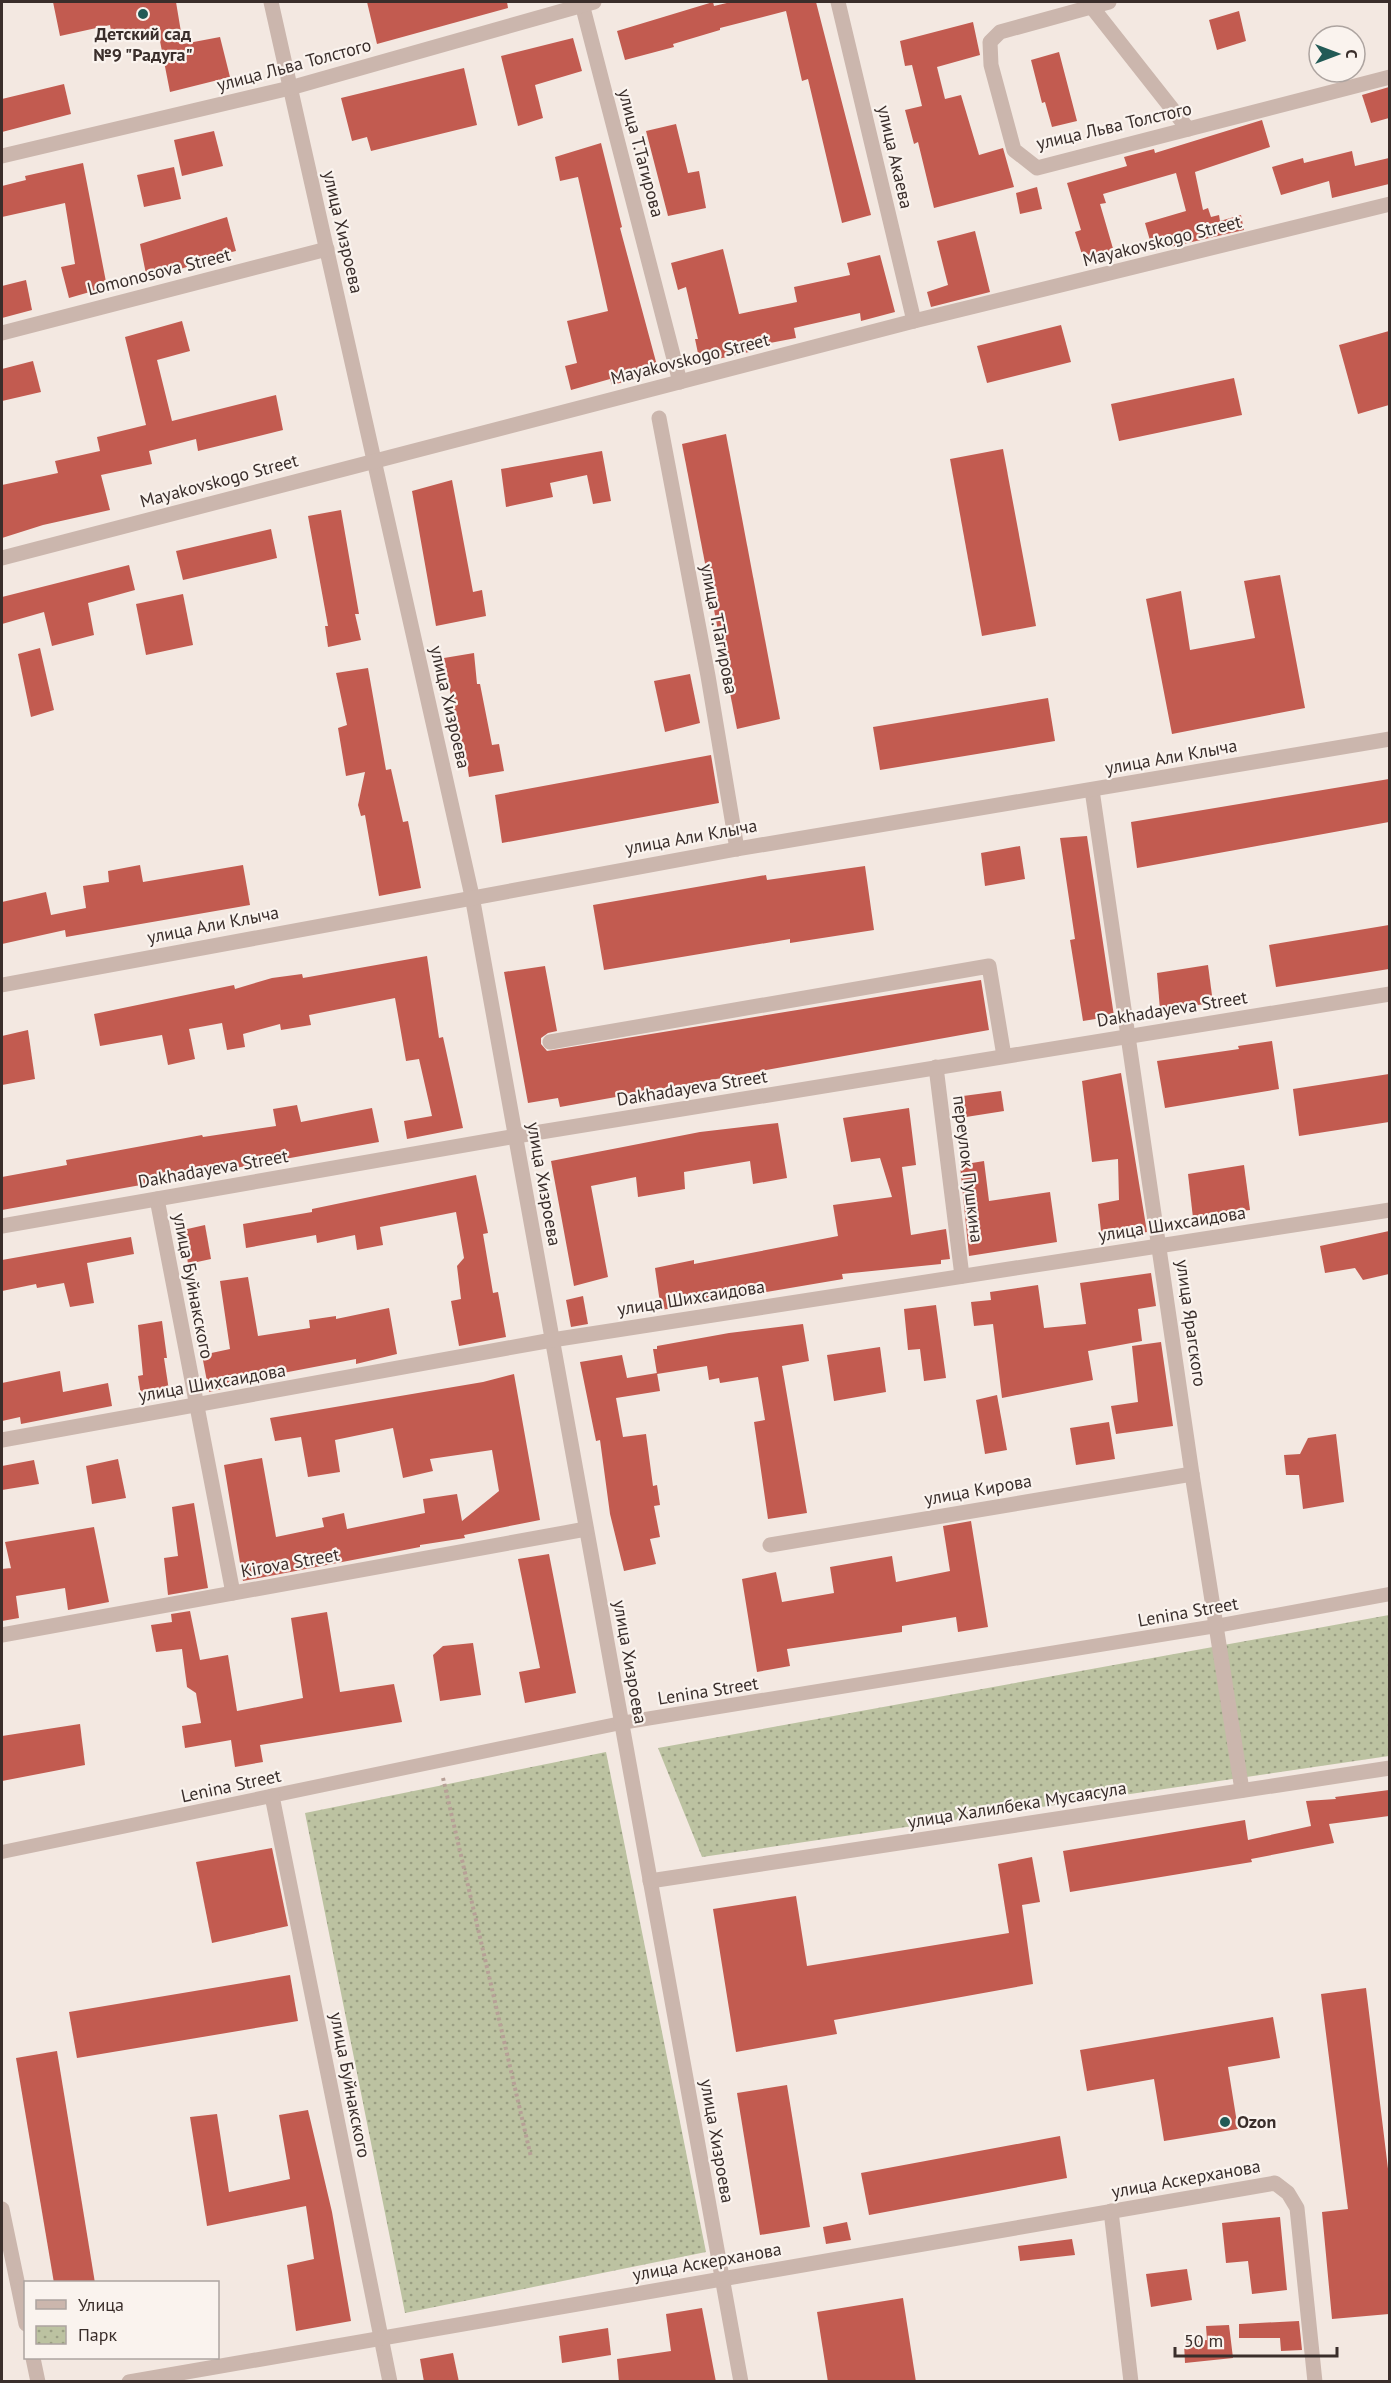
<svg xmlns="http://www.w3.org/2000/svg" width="1391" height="2383" font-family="'PT Sans',sans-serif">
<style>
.park{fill:url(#park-dots)}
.building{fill:#c25b50}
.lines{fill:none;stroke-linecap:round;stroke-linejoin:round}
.path{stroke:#b7a097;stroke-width:4;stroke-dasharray:3 3;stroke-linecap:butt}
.pedestrian{stroke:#cbb6ad;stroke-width:14}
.minor{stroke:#cbb6ad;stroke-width:15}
.poi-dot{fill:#225a56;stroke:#faf3ee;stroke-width:2}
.labels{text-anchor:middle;stroke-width:4.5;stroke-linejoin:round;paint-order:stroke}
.poi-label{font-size:18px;font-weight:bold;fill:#3a2e2b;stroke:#faf3ee}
.street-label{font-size:18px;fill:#3a2e2b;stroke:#faf3ee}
</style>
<defs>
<pattern id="park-dots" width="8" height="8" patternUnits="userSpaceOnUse" patternTransform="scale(1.5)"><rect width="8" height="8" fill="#bcc2a1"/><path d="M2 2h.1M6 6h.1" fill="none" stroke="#9a9e83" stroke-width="1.8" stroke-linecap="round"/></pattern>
</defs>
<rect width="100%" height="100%" fill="#f3e8e1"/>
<g class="park">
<path d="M1389,1615V1756L702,1857L658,1748Z"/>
<path d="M606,1752L706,2252L405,2313L305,1813Z"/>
</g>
<g class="building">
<path d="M53,2H176L183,44L220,37L230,77L170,92L158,31L113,41L110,25L60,36Z"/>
<path d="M367,2H507L508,8L377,44Z"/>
<path d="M713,2L714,6L731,2H816L871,215L842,223L808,79L802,81L786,11L720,28V30L673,44L674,47L625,60L617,31Z"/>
<path d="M1239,11L1246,41L1217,50L1209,20Z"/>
<path d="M973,22L980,55L937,67L945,99L961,95L979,155L1003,148L1014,187L934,208L918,142L914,144L905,110L922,106L912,65L905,66L900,41Z"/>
<path d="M573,38L582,71L535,85L543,118L518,126L501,56Z"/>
<path d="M1059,52L1077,121L1052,127L1045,102L1042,103L1031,60Z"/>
<path d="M464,68L477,125L371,151L367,137L352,141L341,98Z"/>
<path d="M64,84L71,114L2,132V99Z"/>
<path d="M1389,87V118L1371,123L1362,95Z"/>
<path d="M1262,120L1270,147L1195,172L1203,210L1208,208L1211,217L1219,215L1220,221L1241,215L1244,230L1153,251L1145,223L1186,211L1176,173L1103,194L1106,203L1100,204L1114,252L1084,261L1075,232L1081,230L1067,183L1127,166L1124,157L1154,149L1155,153Z"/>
<path d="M676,124L688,173L699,171L706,208L668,216L646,131Z"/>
<path d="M214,131L223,166L182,176L174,140Z"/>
<path d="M601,143L622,227L620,228L659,373L612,385L610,379L571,390L565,366L577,363L567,321L608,311L578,177L560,181L555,157Z"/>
<path d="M1352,151L1355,166L1389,158V184L1332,198L1329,181L1281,195L1272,167L1303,158L1304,163Z"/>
<path d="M83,163L107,287L69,298L61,267L75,264L65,203L2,217V186L26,180L25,176Z"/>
<path d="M174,167L181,199L144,207L137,175Z"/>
<path d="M1037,187L1042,209L1020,214L1016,193Z"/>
<path d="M227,217L236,251L186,263L187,267L147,279L140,244Z"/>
<path d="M975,231L990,292L931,307L927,292L948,285L937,241Z"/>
<path d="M723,249L739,314L797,302L794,287L850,275L847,263L880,255L895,312L861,321L860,313L794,328L796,338L748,347L749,352L700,363L695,339H698L686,287L678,290L671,263Z"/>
<path d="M26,280L32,310L2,318V286Z"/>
<path d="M182,321L190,351L157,360L172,421L276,395L283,430L198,451L196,439L149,451L152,464L101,475L110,510L43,525L2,538V485L58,473L55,461L100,451L97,437L146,425L125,337Z"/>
<path d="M1061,325L1071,362L987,383L977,346Z"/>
<path d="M1389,331V405L1358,414L1339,345Z"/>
<path d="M33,361L41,392L2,401V369Z"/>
<path d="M1234,378L1242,415L1119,441L1111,404Z"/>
<path d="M726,434L780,719L737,729L682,444Z"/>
<path d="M1003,449L1036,626L982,636L950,459Z"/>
<path d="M602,451L611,501L593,504L587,475L550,483L553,497L506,507L501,469Z"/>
<path d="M452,480L473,592L482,590L486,616L436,626L412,491Z"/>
<path d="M341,510L359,614H355L361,640L328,647L325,626H328L308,516Z"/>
<path d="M271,529L277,558L183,580L176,551Z"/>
<path d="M129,565L135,590L88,603L94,635L52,646L44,612L2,624V597Z"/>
<path d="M1280,575L1305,708L1172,734L1146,599L1181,591L1190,650L1255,638L1244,581Z"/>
<path d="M183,594L193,645L146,655L136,604Z"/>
<path d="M40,648L54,710L31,717L18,654Z"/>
<path d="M474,653L477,684H480L492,745L499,744L504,771L469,777L464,744L460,745L444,658Z"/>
<path d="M368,668L386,770L391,769L403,822L408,821L421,888L379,896L365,815L361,816L358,805L365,772L346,776L338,728L347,725L336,673Z"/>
<path d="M690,674L700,723L665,732L654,681Z"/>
<path d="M1048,698L1055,741L880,770L873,727Z"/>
<path d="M711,755L719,803L502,843L495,795Z"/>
<path d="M1389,779V822L1137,868L1131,822Z"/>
<path d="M1087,836L1114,1016L1083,1021L1070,940L1075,939L1060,838Z"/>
<path d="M1020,846L1025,879L985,886L981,853Z"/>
<path d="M140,865L143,882L243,865L250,905L66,937L65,930L2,944V902L46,892L51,915L86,908L83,886L109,882L108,871Z"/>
<path d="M865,866L874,930L790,943V939L604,970L593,905L766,875L767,880Z"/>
<path d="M1389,925V969L1276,987L1269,945Z"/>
<path d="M427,956L439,1038L443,1037L463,1128L407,1139L404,1121L432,1116L419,1059L406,1061L395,998L309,1015L311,1025L281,1030L280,1024L243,1034L245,1047L227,1050L222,1023L189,1029L195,1059L168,1065L162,1035L100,1046L94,1014L234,985L235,989L272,978L302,974L303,978Z"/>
<path d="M1208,965L1213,1003L1160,1010L1157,973Z"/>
<path d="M545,966L557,1031L548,1033L541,1038V1044L547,1051L981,980L989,1030L560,1107L558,1098L528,1103L504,972Z"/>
<path d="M28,1030L35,1079L2,1085V1036Z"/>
<path d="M1272,1041L1279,1089L1165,1108L1157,1061L1239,1049L1238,1046Z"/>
<path d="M1121,1073L1147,1232L1102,1240L1098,1204L1119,1200L1118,1159L1092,1162L1082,1081Z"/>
<path d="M1389,1074V1122L1299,1136L1293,1089Z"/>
<path d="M1001,1091L1004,1111L966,1117L963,1096Z"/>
<path d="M297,1105L301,1122L372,1108L379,1142L2,1210V1177L67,1165L66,1160L202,1135L203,1137L276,1126L273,1109Z"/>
<path d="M909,1108L916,1165L902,1167L911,1235L946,1229L950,1259L941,1260V1264L842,1274L843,1279L661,1310L655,1268L694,1260V1264L838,1236L833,1205L892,1197L880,1158L851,1162L843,1118Z"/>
<path d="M778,1123L787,1178L753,1184L750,1161L684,1172L685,1189L638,1197L636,1177L591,1186L608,1277L574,1286L551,1161L700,1132Z"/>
<path d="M984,1161L989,1201L1050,1192L1057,1242L969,1256L960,1165Z"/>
<path d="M1244,1165L1250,1210L1193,1218L1188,1174Z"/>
<path d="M476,1175L488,1233L483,1234L493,1293L498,1292L506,1337L459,1346L451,1301L461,1299L457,1266L464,1258L456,1212L380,1227L383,1245L357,1250L355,1235L317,1243L316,1235L246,1248L243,1224L312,1212V1209Z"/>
<path d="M205,1225L211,1259L188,1264L183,1230Z"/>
<path d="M1389,1231V1274L1363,1280L1355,1268L1325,1273L1320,1246Z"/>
<path d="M131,1237L134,1254L87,1263L94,1303L70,1307L64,1283L37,1288L36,1284L2,1291V1260Z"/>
<path d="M1151,1273L1156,1306L1138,1309L1142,1341L1088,1351L1093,1380L1002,1398L993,1324L974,1326L971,1302L991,1300L990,1292L1038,1285L1044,1328L1086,1324L1080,1283Z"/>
<path d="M248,1277L258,1336L310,1328L309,1320L336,1316V1319L389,1308L397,1354L356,1364V1359L262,1377L263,1380L209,1392L202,1355L230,1349L220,1281Z"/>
<path d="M583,1296L588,1324L571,1327L566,1300Z"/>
<path d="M936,1305L946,1378L924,1381L920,1349L908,1350L904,1309Z"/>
<path d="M162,1321L167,1358H164L170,1397L142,1402L138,1376L143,1375L138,1325Z"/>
<path d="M803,1324L809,1361L782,1366L807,1513L768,1519L754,1422L765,1420L758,1377L720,1383L719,1378L709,1380L707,1366L657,1374L653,1349H657V1346L729,1333Z"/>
<path d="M1161,1342L1173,1426L1116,1434L1111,1406L1138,1402L1132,1346Z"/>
<path d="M880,1347L886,1392L834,1401L827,1355Z"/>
<path d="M622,1355L627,1378L657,1373L660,1391L616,1398L623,1437L646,1434L653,1486L657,1485L660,1505L654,1506L660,1537L650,1539L656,1564L624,1571L610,1514L600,1440L596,1441L580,1362Z"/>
<path d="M60,1371L63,1392L108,1383L112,1406L21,1424L20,1417L2,1421V1383Z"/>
<path d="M514,1374L540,1520L464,1535L465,1538L420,1545V1547L243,1581L224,1465L262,1458L276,1537L324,1527L322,1518L344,1513L347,1529L425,1513L423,1499L457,1494L462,1521L499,1491L492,1450L430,1459L433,1471L403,1478L393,1428L335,1440L340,1472L308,1477L301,1437L275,1441L270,1418L483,1382Z"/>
<path d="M997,1395L1007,1450L985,1454L976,1400Z"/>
<path d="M1109,1422L1115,1459L1076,1465L1070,1428Z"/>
<path d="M1336,1434L1344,1502L1303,1509L1299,1475H1286L1284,1455L1300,1454L1308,1438Z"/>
<path d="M118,1459L126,1498L92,1504L86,1466Z"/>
<path d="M34,1460L39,1484L2,1490V1466Z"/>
<path d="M194,1503L208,1588L168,1595L164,1558L178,1556L172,1507Z"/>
<path d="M971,1521L988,1627L958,1632L956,1617L902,1626V1632L787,1649L790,1666L757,1672L742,1579L776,1572L782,1602L834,1593L830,1567L892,1556L896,1582L950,1571L943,1526Z"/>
<path d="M94,1527L109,1602L68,1610L65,1588L16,1596L19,1618L2,1621V1569L11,1568L13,1577L5,1542Z"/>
<path d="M549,1554L576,1693L525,1703L519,1672L540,1668L518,1559Z"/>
<path d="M190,1611L200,1660L228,1655L237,1711L303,1698L291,1618L327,1612L340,1692L394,1684L402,1722L260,1745L263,1762L235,1767L231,1740L185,1748L182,1726L201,1723L196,1693L187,1687L182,1649L156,1652L151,1625L172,1622L171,1614Z"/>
<path d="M473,1643L481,1695L440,1701L433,1655L443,1646Z"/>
<path d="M80,1724L85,1765L2,1781V1736Z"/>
<path d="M1389,1790V1816L1329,1824L1334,1843L1251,1859L1252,1862L1070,1892L1063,1851L1245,1820L1248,1840L1311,1826L1306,1801L1336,1799L1335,1797Z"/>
<path d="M272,1848L288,1926L212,1943L196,1862Z"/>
<path d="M1032,1857L1040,1902L1022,1905L1033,1984L834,2020L837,2034L736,2052L713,1909L796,1896L807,1966L1009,1933L998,1864Z"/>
<path d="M290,1975L298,2021L77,2058L69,2012Z"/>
<path d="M1366,1988L1389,2177V2314L1332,2319L1322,2212L1348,2209L1321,1994Z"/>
<path d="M1273,2017L1280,2058L1228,2067L1238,2129L1164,2141L1154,2079L1087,2091L1080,2050Z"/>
<path d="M57,2051L95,2283H54L16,2058Z"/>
<path d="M787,2085L810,2227L760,2235L737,2093Z"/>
<path d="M308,2110L332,2212L351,2321L296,2331L287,2265L314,2259L306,2206L207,2226L190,2117L217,2114L229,2192L290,2179L279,2115Z"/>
<path d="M1060,2136L1067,2178L869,2215L861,2173Z"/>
<path d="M1280,2217L1287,2290L1252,2294L1248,2261L1226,2263L1222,2223Z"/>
<path d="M847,2222L851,2240L826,2244L823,2227Z"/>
<path d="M1072,2239L1075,2255L1020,2261L1018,2246Z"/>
<path d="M1187,2269L1192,2300L1151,2307L1146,2274Z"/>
<path d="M903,2298L916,2382H828L817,2312Z"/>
<path d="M702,2308L716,2382H619L617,2359L671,2351L666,2314Z"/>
<path d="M1299,2321L1302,2350L1281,2351L1280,2338H1239V2324Z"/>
<path d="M1229,2325L1233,2358L1185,2363L1184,2343L1207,2340L1206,2326Z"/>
<path d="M608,2328L611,2355L562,2363L559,2336Z"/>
<path d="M453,2353L459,2382H424L420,2359Z"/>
</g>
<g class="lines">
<path class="path" d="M443,1778L531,2157"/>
<path class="pedestrian" d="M2,1852L621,1723L1216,1626L1390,1594"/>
<g class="minor">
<path d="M271,2L472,896L741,2382"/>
<path d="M838,2L914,321"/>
<path d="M1109,2L1000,32L990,42L991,65L1014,150L1037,168L1390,77"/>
<path d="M582,4L680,382"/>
<path d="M1091,6L1188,129"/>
<path d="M2,156L290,88L594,2"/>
<path d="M2,333L327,249"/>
<path d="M659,418L708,676L737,849"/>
<path d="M2,558L914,321L1390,204"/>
<path d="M1092,790L1192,1474L1242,1790"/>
<path d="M2,985L737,849L1390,739"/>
<path d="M550,1042L989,966L1004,1056"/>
<path d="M936,1067L962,1276"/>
<path d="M157,1199L233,1593"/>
<path d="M2,1226L516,1136L1390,994"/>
<path d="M2,1440L552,1340L1390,1210"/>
<path d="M770,1545L1192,1474"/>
<path d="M2,1635L586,1529"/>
<path d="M272,1796L390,2382"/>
<path d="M650,1881L1390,1768"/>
<path d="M2,2209L26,2324"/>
<path d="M1111,2211L1131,2382"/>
<path d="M33,2358L38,2382"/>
<path d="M129,2382L1275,2183L1288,2193L1297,2208L1315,2382"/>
</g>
</g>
<g class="poi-dot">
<circle cx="143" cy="14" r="6"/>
<circle cx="1225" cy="2122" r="6"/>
</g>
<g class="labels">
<g class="poi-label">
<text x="143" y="40">Детский сад<tspan x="143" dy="21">№9 "Радуга"</tspan></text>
<text x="1237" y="2128" text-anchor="start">Ozon</text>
</g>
<g class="street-label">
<text transform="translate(294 65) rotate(-15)" y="6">улица Льва Толстого</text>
<text transform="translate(1114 126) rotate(-13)" y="6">улица Льва Толстого</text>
<text transform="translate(641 153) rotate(75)" y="6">улица Т.Тагирова</text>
<text transform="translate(895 157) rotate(77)" y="6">улица Акаева</text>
<text transform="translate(343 232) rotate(77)" y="6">улица Хизроева</text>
<text transform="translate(1162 241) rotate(-14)" y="6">Mayakovskogo Street</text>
<text transform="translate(159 272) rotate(-14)" y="6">Lomonosova Street</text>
<text transform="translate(690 359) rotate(-14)" y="6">Mayakovskogo Street</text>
<text transform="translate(219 481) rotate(-15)" y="6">Mayakovskogo Street</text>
<text transform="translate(719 629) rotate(79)" y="6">улица Т.Тагирова</text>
<text transform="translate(450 707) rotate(77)" y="6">улица Хизроева</text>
<text transform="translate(1171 757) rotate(-10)" y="6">улица Али Клыча</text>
<text transform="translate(691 837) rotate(-10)" y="6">улица Али Клыча</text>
<text transform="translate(213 925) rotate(-11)" y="6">улица Али Клыча</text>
<text transform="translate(1172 1009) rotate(-9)" y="6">Dakhadayeva Street</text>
<text transform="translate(692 1088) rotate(-9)" y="6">Dakhadayeva Street</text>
<text transform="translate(213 1169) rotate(-10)" y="6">Dakhadayeva Street</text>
<text transform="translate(968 1169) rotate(83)" y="6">переулок Пушкина</text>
<text transform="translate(544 1184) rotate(80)" y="6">улица Хизроева</text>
<text transform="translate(1172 1224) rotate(-9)" y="6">улица Шихсаидова</text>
<text transform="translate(193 1286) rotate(79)" y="6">улица Буйнакского</text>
<text transform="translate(691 1298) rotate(-9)" y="6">улица Шихсаидова</text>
<text transform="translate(1191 1323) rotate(82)" y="6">улица Ярагского</text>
<text transform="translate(212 1383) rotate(-10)" y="6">улица Шихсаидова</text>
<text transform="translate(978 1490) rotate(-10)" y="6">улица Кирова</text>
<text transform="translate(290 1563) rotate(-10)" y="6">Kirova Street</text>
<text transform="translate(1188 1612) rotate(-10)" y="6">Lenina Street</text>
<text transform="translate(630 1662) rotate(80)" y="6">улица Хизроева</text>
<text transform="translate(708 1691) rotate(-9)" y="6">Lenina Street</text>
<text transform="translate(231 1786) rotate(-12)" y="6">Lenina Street</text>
<text transform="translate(1017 1805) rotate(-9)" y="6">улица Халилбека Мусаясула</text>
<text transform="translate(350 2085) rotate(79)" y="6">улица Буйнакского</text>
<text transform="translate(717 2141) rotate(80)" y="6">улица Хизроева</text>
<text transform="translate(1186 2179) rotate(-10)" y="6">улица Аскерханова</text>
<text transform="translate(707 2262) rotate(-10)" y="6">улица Аскерханова</text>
</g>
</g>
<rect width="1391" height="2383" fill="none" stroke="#3a2e2b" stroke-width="6"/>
<rect x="24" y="2281" width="195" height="78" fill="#faf3ee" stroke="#ada4a0" stroke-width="1.5"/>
<rect x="36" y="2300" width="30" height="9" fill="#cbb6ad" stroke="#ada4a0" stroke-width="1.5"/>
<text x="78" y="2311" font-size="18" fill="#3a2e2b">Улица</text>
<rect x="36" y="2326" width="30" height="18" fill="url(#park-dots)" stroke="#ada4a0" stroke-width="1.5"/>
<text x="78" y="2341" font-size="18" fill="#3a2e2b">Парк</text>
<g transform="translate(1337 54) rotate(90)"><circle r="28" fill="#faf3ee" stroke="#ada4a0" stroke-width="1.5"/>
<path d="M0-4.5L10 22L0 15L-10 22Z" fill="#225a56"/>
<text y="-9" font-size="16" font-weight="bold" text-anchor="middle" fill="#3a2e2b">С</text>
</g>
<path d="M1175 2347v9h162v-9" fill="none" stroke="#3a2e2b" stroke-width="3"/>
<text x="1184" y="2347" font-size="18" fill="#3a2e2b" stroke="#faf3ee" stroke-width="4.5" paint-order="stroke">50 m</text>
</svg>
